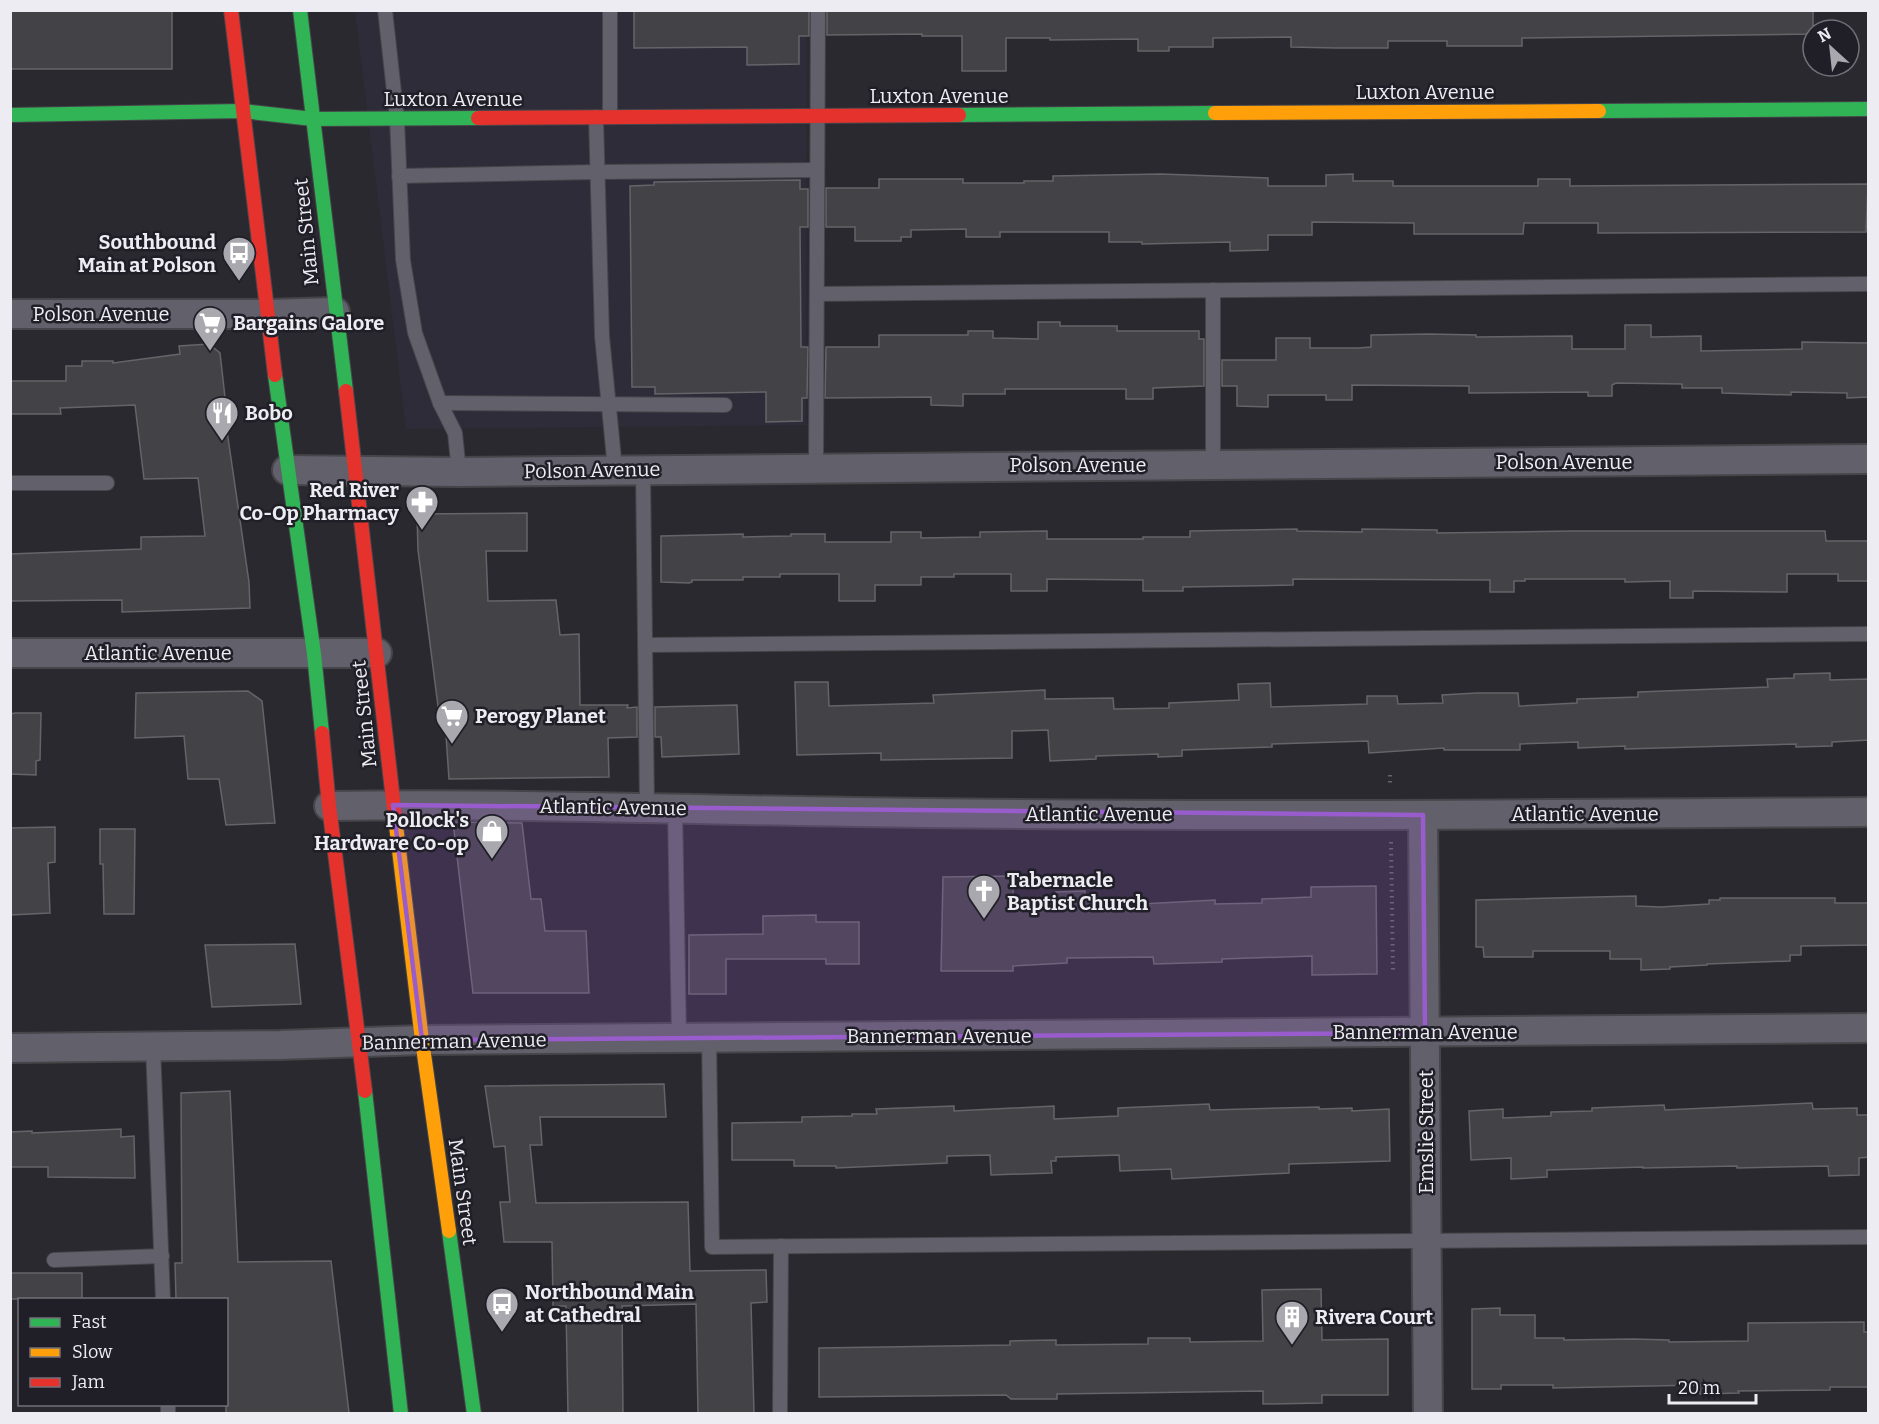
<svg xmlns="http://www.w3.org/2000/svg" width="1879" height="1424" font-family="Bitter,serif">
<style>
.built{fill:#2e2c39}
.building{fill:#434247;stroke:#656469;stroke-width:1.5}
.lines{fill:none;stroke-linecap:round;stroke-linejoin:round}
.lane-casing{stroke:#464549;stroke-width:16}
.street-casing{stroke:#464549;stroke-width:32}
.fast-casing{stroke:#464549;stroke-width:16}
.slow-casing{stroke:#464549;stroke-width:16}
.jam-casing{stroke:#464549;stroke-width:16}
.path{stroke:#66646b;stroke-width:4;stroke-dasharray:1.5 4.5;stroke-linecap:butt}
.lane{stroke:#62606a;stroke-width:14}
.street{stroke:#62606a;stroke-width:28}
.fast{stroke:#30b455;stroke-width:14}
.slow{stroke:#ff9f0a;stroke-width:14}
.jam{stroke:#e5322d;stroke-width:14}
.marked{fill:#985ccc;fill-opacity:0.2;stroke:#985ccc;stroke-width:4.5;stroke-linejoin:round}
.labels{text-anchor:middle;stroke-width:5;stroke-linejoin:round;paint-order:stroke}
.street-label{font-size:20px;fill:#edecf2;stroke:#201e27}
.poi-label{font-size:20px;font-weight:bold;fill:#edecf2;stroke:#201e27;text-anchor:start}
</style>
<rect width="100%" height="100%" fill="#2a292f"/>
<path class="built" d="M355,11H807L806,425L406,429Z"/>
<g class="building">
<rect x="10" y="10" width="162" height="59"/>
<path d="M634,10H809V36H799V64L747,65V47L634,48Z"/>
<path d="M827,10H1813V34L1522,38V46H1447V41H1388V48H1336L1291,47V37L1213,38V47H1169V51H1138V39L1050,40V38H1006V71H962V36H922V34L827,35Z"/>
<path d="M1161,174L1268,178V186H1326V175L1353,174V181H1393V186H1538V179H1570V186L1868,184L1866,232L1598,233V223H1524L1523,234H1414V223L1312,222V235H1268V250L1230,251V242L1142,244V242H1109V232H1000V237H966V229L911,230V237H901V241H855V227H826V188H879V179H963V183H1024V181H1053V176Z"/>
<path d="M800,180V189H808V227H800L801,347H808L807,398H802V421L766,422V392L655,394V387H632L630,186L654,185V182Z"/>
<path d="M1038,322H1060V326H1117V331H1199V339H1204V386L1153,388V399H1126V389H1005V394H963V406L931,405V397L825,398L826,347H879V335H968V331H993V338L1038,339Z"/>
<path d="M1625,325H1651V337L1701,336V351L1802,349V342L1869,343V397L1847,398V393L1791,392V395L1722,393V388H1682V384L1616,383L1612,385V396H1588V392L1469,393V386L1352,385V400H1326V395H1268V407L1237,406V386H1222V360H1276V338H1310V348H1358L1371,347V335L1430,334L1476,335V337L1572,336V349H1625Z"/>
<path d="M209,344L220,353L228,424H226L249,582L250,608L122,612V600L10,601V554L141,549V537L205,536L198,478L144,479L135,405L60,408L61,414H10V381H66V366H82V361H113V363L180,354L179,346Z"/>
<path d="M527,513V551H486L488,601L556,600L560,635L579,634L580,705H628L627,708L637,707V737L608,738L609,777L449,779L444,706H438L418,550L417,514Z"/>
<path d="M1297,529V531L1362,532V529L1437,530V533L1572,531H1825L1826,541H1869V581H1838V574H1787V592L1693,591V598H1670V581L1625,582V579H1525V581H1514V592H1490V580L1293,579V585L1183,587V591H1143V580L1047,579V591H1011V574H954V577H921V585H875V601H839V574H780V577H743V580H692V582L689,583L661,582V536L743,534V537L791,536V534H825V542H891V532H921V538L980,537V532L1047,531V539H1143V537H1190V531Z"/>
<path d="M1830,673V680L1869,679V740L1832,742V746L1796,747V744L1625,749V746L1578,748V742L1520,744V750H1444V748L1369,753L1368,741L1272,744V747L1182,750V756L1158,757V754L1096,756V759L1050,761L1048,730L1012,731V758L881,760V753L797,755L795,682H828L829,706L934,703L933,695L1045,690V699L1113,698L1114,709L1169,708V703L1239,700L1238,684L1270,683L1271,707L1367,704V696H1397L1398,704L1443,703L1442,695L1477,693H1518L1519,706L1577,703V699L1638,697V692L1768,687L1767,679L1794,678V674Z"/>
<path d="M248,691L262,701L275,823L226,825L219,779H188L184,736L135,738L136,693Z"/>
<path d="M737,705L739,754L662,757L661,737H655V707Z"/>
<path d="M15,713H41L40,760L36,761V775L10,774V714Z"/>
<path d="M453,822L522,823L531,899H541L545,931H586L589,993H473Z"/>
<path d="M55,827V862L48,863L50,913L10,915V828Z"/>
<path d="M100,829H135L134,914H104L103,864H100Z"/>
<path d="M1013,876V905L1057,904L1056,892L1085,891L1086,901H1122V905L1215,900V904L1262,903V899L1311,897V887L1376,886L1377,974L1312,975V956L1222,959V962L1154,964L1153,957L1067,958V963L1013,966V971H941L943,877Z"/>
<path d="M1636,896V906L1661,907L1709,904V900H1720V898H1835V903H1869V945L1801,946V955H1790V961L1707,964V965L1670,967V969L1641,970V959H1610V951H1533V957H1484L1483,947H1476V900Z"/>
<path d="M816,915V922H859V964H826V959H726V994H689V935L763,934V916Z"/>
<path d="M295,944L301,1004L212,1007L205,945Z"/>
<path d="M664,1084L666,1117H540L542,1145H530L536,1203L688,1202L690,1271L766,1270L767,1302L751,1303L754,1413H698L696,1304L622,1306L623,1413H568L566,1306H553L552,1242H504L500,1202H510L505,1146L494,1147L485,1086Z"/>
<path d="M230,1091L238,1262L331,1261L349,1413H226V1299H176L175,1263H182L181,1093Z"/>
<path d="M1812,1103L1813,1109L1857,1108V1115H1869V1157L1859,1158V1175L1829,1176L1828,1166L1737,1168V1166L1643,1168V1167L1547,1170V1177L1511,1179V1158L1471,1160L1469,1111L1503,1109V1118L1551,1116V1112L1592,1111V1108L1664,1105L1665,1110Z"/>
<path d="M1209,1104L1210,1110L1319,1107V1109L1352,1108V1111L1389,1109L1390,1161L1289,1164V1173L1172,1179L1171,1169L1120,1171L1119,1155L1056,1157V1161H1051L1052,1173L991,1175L990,1155L947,1156V1163L836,1168V1166H794V1160H732V1123L802,1122V1117L852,1116V1114H877L876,1109L954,1106V1111L1054,1106V1119L1118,1116V1108Z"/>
<path d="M121,1129V1137L134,1136L135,1178L48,1177V1167H10V1132L32,1131V1133Z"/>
<rect x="11" y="1273" width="71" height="26"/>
<path d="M1321,1289L1322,1340L1388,1339V1395H1322V1403L1263,1404V1391L1057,1394V1399H1011L1006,1395L819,1397V1348L1010,1345V1341L1056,1340V1345L1148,1344V1338H1190V1342L1263,1341L1262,1290Z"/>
<path d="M1500,1308V1315H1535V1338H1564V1340L1633,1339L1669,1340V1342L1748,1341V1323L1864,1322V1332H1869V1387H1830V1390L1738,1391L1739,1393L1700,1394V1385L1553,1388V1385H1501V1389H1472V1309Z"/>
</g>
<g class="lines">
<g class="lane-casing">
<g id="lane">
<path d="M385,10L397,119L403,260L415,333L440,403L455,433L459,472"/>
<path d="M610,10V117"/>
<path d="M596,117L602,336L615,469"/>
<path d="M399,176L596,172L817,170"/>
<path d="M817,294L1868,284"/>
<path d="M440,403L725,405"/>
<path d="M1213,464V290"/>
<path d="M816,467L818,10"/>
<path d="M643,469L647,807"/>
<path d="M10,483H107"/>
<path d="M645,645L1868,634"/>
<path d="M675,807L679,1038"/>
<path d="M709,1038L712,1247L1868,1237"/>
<path d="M153,1047L163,1300"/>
<path d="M54,1260L162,1256"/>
<path d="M168,1404V1414"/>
<path d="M780,1414L781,1246"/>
</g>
</g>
<g class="street-casing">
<g id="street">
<path d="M10,314H267L335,312"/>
<path d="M287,470L459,472L1868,459"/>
<path d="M10,653H377"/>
<path d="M329,806C527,803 726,811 925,813C1239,817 1554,814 1868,812"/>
<path d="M1423,815L1428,1414"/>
<path d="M10,1048L280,1045L422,1040L1868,1028"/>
</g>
</g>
<g class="fast-casing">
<g id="fast">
<path d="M300,10L346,391"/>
<path d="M1599,111L1868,109"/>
<path d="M10,115L242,111L313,119L478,118"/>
<path d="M959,115L1215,113"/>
<path d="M275,375L314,654L322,733"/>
<path d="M365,1091L401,1414"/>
<path d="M449,1231L474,1414"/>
</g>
</g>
<g class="slow-casing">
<g id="slow">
<path d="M1215,113L1599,111"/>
<path d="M395,817L422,1040L449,1231"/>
</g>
</g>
<g class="jam-casing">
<g id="jam">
<path d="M231,10L275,375"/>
<path d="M478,118L959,115"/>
<path d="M346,391L395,817"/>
<path d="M322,733L329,806L365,1091"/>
</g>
</g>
<g class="path">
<path d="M1390,775V787"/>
<path d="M1391,842L1393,972"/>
</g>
<use href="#lane" class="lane"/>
<use href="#street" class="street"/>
<use href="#fast" class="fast"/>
<use href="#slow" class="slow"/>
<use href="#jam" class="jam"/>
</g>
<path class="marked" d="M393,805L1423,815L1425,1033L422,1040Z"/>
<defs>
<g id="bus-pin" transform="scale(1.725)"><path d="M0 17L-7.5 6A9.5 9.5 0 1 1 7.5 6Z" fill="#a9a8ae" stroke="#201e27"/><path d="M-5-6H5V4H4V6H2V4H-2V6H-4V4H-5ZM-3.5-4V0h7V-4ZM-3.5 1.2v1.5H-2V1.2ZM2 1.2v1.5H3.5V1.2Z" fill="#fff"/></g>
<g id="supermarket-pin" transform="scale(1.725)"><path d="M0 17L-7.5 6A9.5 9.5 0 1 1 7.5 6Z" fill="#a9a8ae" stroke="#201e27"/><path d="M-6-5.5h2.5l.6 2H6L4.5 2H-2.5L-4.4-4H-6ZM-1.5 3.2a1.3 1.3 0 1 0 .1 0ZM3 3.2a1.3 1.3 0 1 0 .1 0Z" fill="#fff"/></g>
<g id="restaurant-pin" transform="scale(1.725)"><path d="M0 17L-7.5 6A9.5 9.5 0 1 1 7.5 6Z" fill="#a9a8ae" stroke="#201e27"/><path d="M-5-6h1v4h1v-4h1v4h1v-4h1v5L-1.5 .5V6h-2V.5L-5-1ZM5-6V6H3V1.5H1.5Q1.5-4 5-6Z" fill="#fff"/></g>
<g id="pharmacy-pin" transform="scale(1.725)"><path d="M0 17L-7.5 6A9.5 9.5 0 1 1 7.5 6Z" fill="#a9a8ae" stroke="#201e27"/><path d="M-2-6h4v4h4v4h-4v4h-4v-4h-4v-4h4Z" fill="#fff"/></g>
<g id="shop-pin" transform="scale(1.725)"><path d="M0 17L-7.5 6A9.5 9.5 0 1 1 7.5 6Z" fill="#a9a8ae" stroke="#201e27"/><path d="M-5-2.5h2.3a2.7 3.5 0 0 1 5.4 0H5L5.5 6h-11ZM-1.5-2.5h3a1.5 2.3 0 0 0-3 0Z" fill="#fff"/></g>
<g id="church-pin" transform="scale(1.725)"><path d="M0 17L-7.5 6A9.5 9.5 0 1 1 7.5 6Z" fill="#a9a8ae" stroke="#201e27"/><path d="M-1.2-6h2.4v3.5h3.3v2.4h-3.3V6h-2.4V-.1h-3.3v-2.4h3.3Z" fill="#fff"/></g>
<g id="building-pin" transform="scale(1.725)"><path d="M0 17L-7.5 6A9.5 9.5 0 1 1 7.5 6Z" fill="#a9a8ae" stroke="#201e27"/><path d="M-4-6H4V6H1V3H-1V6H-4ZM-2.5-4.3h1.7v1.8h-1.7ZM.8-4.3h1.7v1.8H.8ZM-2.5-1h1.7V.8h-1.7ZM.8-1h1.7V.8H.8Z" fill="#fff"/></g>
</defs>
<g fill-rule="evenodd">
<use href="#bus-pin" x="239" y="253"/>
<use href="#supermarket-pin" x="210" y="323"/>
<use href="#restaurant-pin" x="222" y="413"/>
<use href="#pharmacy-pin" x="422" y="502"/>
<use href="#supermarket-pin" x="452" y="716"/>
<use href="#shop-pin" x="492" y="831"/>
<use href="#church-pin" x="984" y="891"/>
<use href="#bus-pin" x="502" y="1304"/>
<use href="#building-pin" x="1292" y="1317"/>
</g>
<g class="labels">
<g class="street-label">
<text x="1425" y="99">Luxton Avenue</text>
<text x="939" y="103">Luxton Avenue</text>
<text x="453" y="106">Luxton Avenue</text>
<text transform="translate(306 232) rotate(-96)" y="7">Main Street</text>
<text x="101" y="321">Polson Avenue</text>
<text x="1564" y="469">Polson Avenue</text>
<text x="1078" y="472">Polson Avenue</text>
<text transform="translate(592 470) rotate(-1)" y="7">Polson Avenue</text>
<text x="158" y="660">Atlantic Avenue</text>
<text transform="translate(364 714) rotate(-96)" y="7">Main Street</text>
<text transform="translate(613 807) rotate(1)" y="7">Atlantic Avenue</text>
<text x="1099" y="821">Atlantic Avenue</text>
<text x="1585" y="821">Atlantic Avenue</text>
<text x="1425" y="1039">Bannerman Avenue</text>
<text x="939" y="1043">Bannerman Avenue</text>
<text transform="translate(454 1041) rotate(-1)" y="7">Bannerman Avenue</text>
<text transform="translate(1426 1132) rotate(-90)" y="7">Emslie Street</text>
<text transform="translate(463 1192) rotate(82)" y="7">Main Street</text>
</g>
<g class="poi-label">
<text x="216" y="249" text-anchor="end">Southbound<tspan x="216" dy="23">Main at Polson</tspan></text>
<text x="233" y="330">Bargains Galore</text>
<text x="245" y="420">Bobo</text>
<text x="399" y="497" text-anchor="end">Red River<tspan x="399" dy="23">Co-Op Pharmacy</tspan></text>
<text x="475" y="723">Perogy Planet</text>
<text x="469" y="827" text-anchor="end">Pollock's<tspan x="469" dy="23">Hardware Co-op</tspan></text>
<text x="1007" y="887">Tabernacle<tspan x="1007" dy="23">Baptist Church</tspan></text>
<text x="525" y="1299">Northbound Main<tspan x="525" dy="23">at Cathedral</tspan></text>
<text x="1315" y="1324">Rivera Court</text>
</g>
</g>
<rect width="1879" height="1424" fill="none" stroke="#edecf2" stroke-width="24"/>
<rect x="18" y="1298" width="210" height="108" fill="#201e27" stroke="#727078" stroke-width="1.5"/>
<rect x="30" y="1318" width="30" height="9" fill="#30b455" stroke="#727078" stroke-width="1.5"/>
<text x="72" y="1328" font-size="18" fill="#edecf2">Fast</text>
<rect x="30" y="1348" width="30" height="9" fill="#ff9f0a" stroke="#727078" stroke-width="1.5"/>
<text x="72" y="1358" font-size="18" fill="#edecf2">Slow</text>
<rect x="30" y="1378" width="30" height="9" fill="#e5322d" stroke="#727078" stroke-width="1.5"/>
<text x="72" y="1388" font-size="18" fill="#edecf2">Jam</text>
<g transform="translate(1831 48) rotate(333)"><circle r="28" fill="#201e27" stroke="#727078" stroke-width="1.5"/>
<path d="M0-4.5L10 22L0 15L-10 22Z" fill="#a9a8ae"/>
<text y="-9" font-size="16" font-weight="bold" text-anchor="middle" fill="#edecf2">N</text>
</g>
<path d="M1669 1394v9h87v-9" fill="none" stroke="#edecf2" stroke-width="3"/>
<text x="1678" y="1394" font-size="18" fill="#edecf2" stroke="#201e27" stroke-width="4.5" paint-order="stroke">20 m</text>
</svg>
